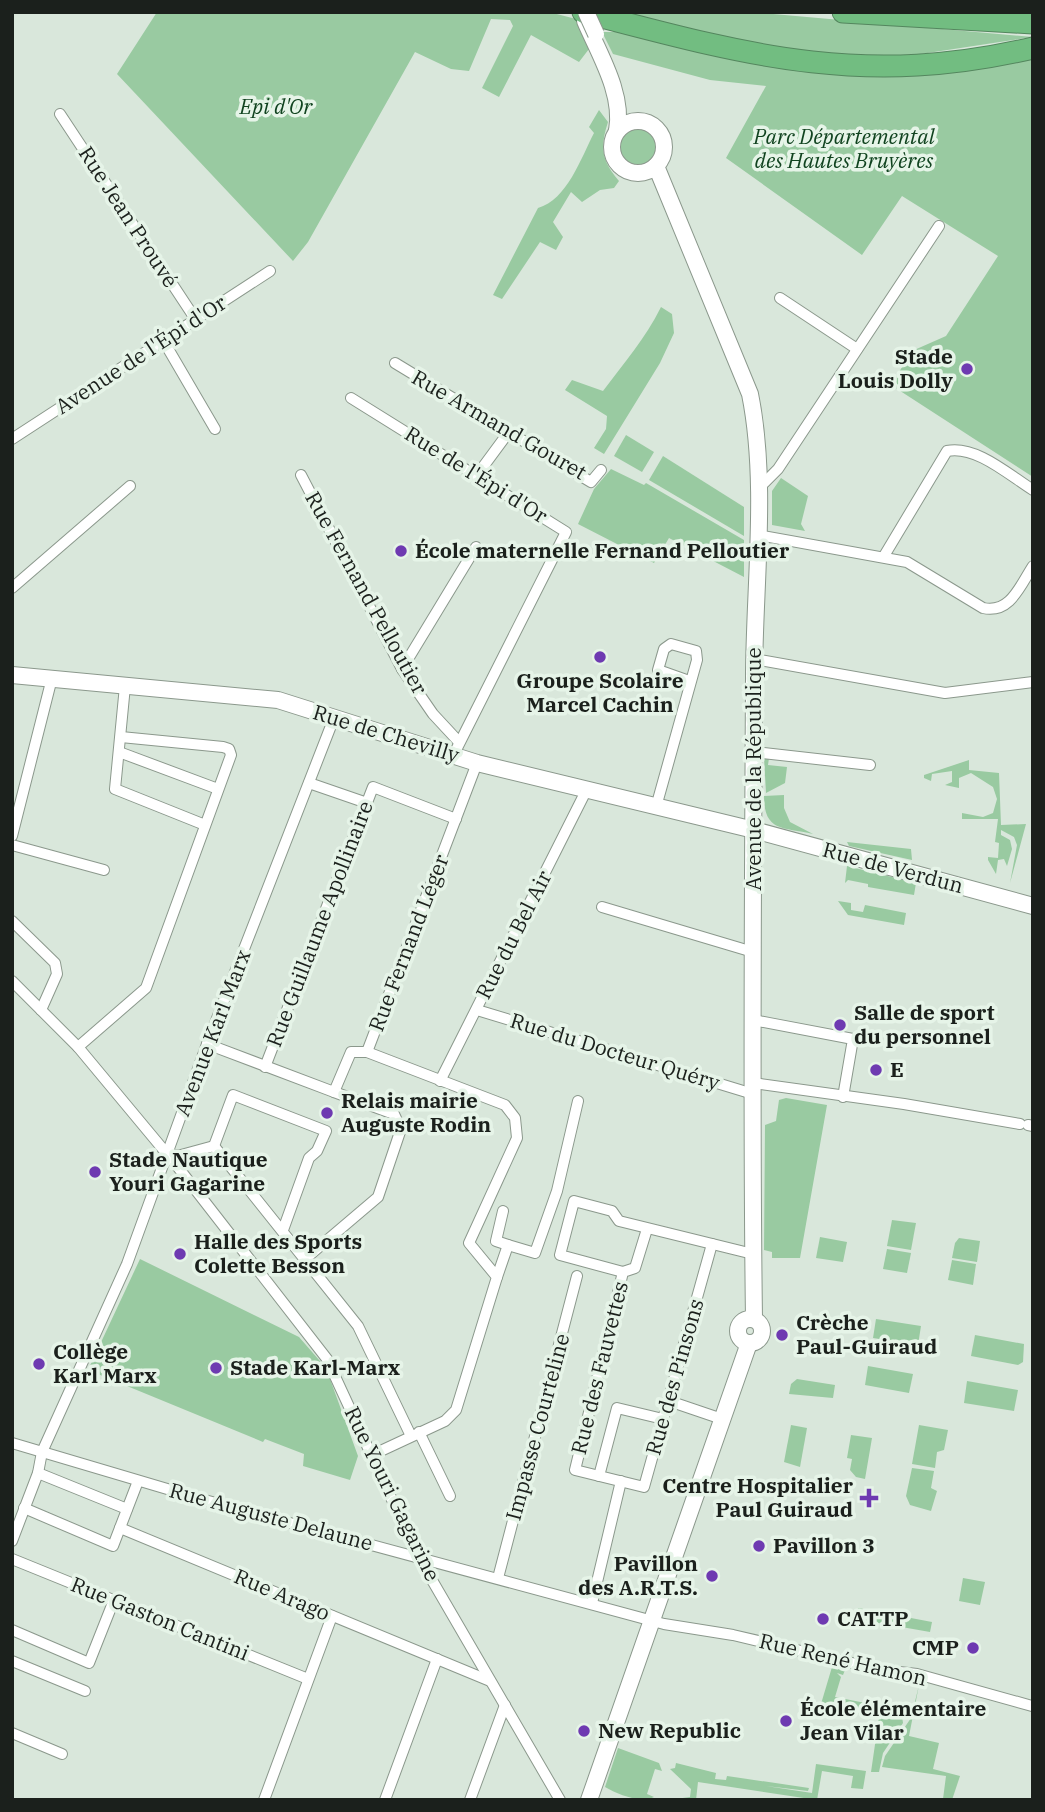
<svg xmlns="http://www.w3.org/2000/svg" width="1045" height="1812" font-family="'IBM Plex Serif',serif">
<style>
.green{fill:#99caa1}
.lines{fill:none;stroke-linecap:round;stroke-linejoin:round}
.street-casing{stroke:#8b988c;stroke-width:12}
.secondary-casing{stroke:#8b988c;stroke-width:18}
.highway-casing{stroke:#54865e;stroke-width:23}
.street{stroke:#fff;stroke-width:10}
.secondary{stroke:#fff;stroke-width:16}
.highway{stroke:#72bd81;stroke-width:21}
.secondary-bridge-casing{stroke:#8b988c;stroke-width:18;stroke-linecap:butt}
.secondary-bridge{stroke:#fff;stroke-width:16}
.poi-dot{fill:#6e3ab1;stroke:#e6f4e8;stroke-width:2.5}
.labels{text-anchor:middle;stroke-width:7;stroke-linejoin:round;paint-order:stroke}
.park-label{font-size:21px;font-style:italic;fill:#10431f;stroke:#e6f4e8}
.street-label{font-size:21px;fill:#1b201c;stroke:#e6f4e8}
.poi-label{font-size:21px;font-weight:bold;fill:#1b201c;stroke:#e6f4e8;text-anchor:start}
</style>
<rect width="100%" height="100%" fill="#d9e7db"/>
<g class="green">
<path d="M157,12H549L576,19L589,49L579,62L531,35L499,97L482,88L513,26L510,20L491,19L469,71L451,69L415,52L308,242L293,261L117,74Z"/>
<path d="M610,12H751L1033,37L921,54L825,60Z"/>
<path d="M602,32H627L745,61L809,71L1033,56V477L891,385L912,351L946,336L998,256L902,196L862,255L726,158L766,86L710,80L613,54Z"/>
<path d="M599,110L608,122C600,147 601,160 619,181L614,188L600,190L582,202L571,192L553,222L563,237L556,250L540,242L502,299L493,295L538,208C567,200 581,158 594,133L589,127Z"/>
<circle cx="637" cy="147" r="21"/>
<path d="M661,307L672,314L674,333L660,363L604,454L594,448L606,429L607,416L565,390L572,380L603,391C624,363 645,339 661,307Z"/>
<path d="M626,435L654,452L642,472L614,456Z"/>
<path d="M663,456L744,507V536L649,480Z"/>
<path d="M611,469L644,485L646,483L744,540V577L669,538L654,563L578,524L594,489Z"/>
<path d="M781,478L808,496L801,524L805,531L772,525V491Z"/>
<path d="M764,757L769,758L768,765L787,767L785,783L766,793Z"/>
<path d="M969,760V770L999,773L1001,825L1026,824L1010,883L1017,845L1014,837L1001,830V835L1010,840L1012,849L1007,866L1004,859L998,860L996,874L988,860V857L998,858L999,843L995,842L998,819H962V813L983,817L993,813L997,799L993,787L971,773L959,778V788L945,785L952,782V771L932,774L931,781L924,778V775Z"/>
<path d="M784,795V808L790,822L813,834C783,827 764,832 764,796Z"/>
<path d="M847,842L911,849L912,860L849,846Z"/>
<path d="M847,866L916,883L914,895L868,887V884L848,880L845,883Z"/>
<path d="M838,901L851,903V910L863,912L865,905L906,913L904,925L848,915Z"/>
<path d="M786,1098L827,1105L800,1258H772V1252L764,1250L765,1125L776,1121L779,1100Z"/>
<path d="M892,1220L916,1223L911,1250L887,1246Z"/>
<path d="M820,1237L847,1242L843,1262L816,1258Z"/>
<path d="M959,1238L980,1241L977,1262L952,1258L955,1243Z"/>
<path d="M887,1249L911,1253L907,1273L883,1269Z"/>
<path d="M140,1259L299,1337L326,1368L358,1456L350,1480L303,1466L304,1454L265,1439L263,1442L88,1370Z"/>
<path d="M952,1260L976,1264L973,1285L948,1280Z"/>
<path d="M876,1319L921,1326L918,1345L873,1338Z"/>
<path d="M975,1335L1024,1344L1023,1362L1018,1365L971,1356Z"/>
<path d="M868,1366L913,1374L909,1393L865,1385Z"/>
<path d="M797,1379L835,1385L833,1398L789,1394L791,1384Z"/>
<path d="M967,1381L1018,1390L1014,1411L964,1403Z"/>
<path d="M791,1425L807,1428L800,1467L784,1462Z"/>
<path d="M919,1425L948,1430L944,1450L937,1452L935,1468L912,1464Z"/>
<path d="M851,1435L872,1438L865,1479L856,1477L850,1470L852,1459L847,1458Z"/>
<path d="M912,1468L934,1471L931,1488L937,1491L931,1511L910,1505L906,1496Z"/>
<path d="M963,1578L985,1582L980,1605L959,1601Z"/>
<path d="M858,1608L932,1622L930,1632L856,1619Z"/>
<path d="M832,1667L845,1670L843,1675L837,1673L841,1677L835,1697L901,1710L903,1723L883,1753L879,1772H871L879,1717L843,1711L841,1719L818,1714Z"/>
<path d="M919,1685L909,1736L939,1743L933,1769L960,1776L952,1800L932,1799H943L946,1776L882,1767L885,1756L911,1718Z"/>
<path d="M618,1748L659,1763L662,1771L655,1769L647,1794L654,1797C641,1804 617,1794 605,1787Z"/>
<path d="M676,1763L716,1773L715,1779L726,1780L727,1776L809,1788L808,1791L766,1786L812,1793L816,1764L866,1771L863,1789L851,1788L853,1776L822,1771L817,1800L698,1782L696,1800H668L690,1797L691,1789L670,1769L675,1768Z"/>
</g>
<g class="lines">
<g class="street-casing">
<g id="street">
<path d="M60,114L196,320"/>
<path d="M780,298L857,349"/>
<path d="M163,340L215,429"/>
<path d="M395,363L591,482L601,470"/>
<path d="M351,398L566,532L453,756"/>
<path d="M12,439L270,271"/>
<path d="M301,475L402,669L433,714L459,742"/>
<path d="M477,475L508,433"/>
<path d="M757,483H764L778,469L939,226"/>
<path d="M758,535L907,562L983,608C1010,614 1020,586 1033,566"/>
<path d="M884,556L947,451C976,445 1009,475 1033,490"/>
<path d="M12,588L130,486"/>
<path d="M754,659L945,693L1033,682"/>
<path d="M402,669L476,547"/>
<path d="M125,686L115,789L205,825"/>
<path d="M119,752L218,789"/>
<path d="M754,752L870,765"/>
<path d="M309,783L367,803"/>
<path d="M656,807L697,660L696,651L671,644L664,649L658,670L689,681"/>
<path d="M12,836L52,678"/>
<path d="M12,845L104,870"/>
<path d="M602,907L753,952"/>
<path d="M12,921L55,963L57,974L41,1010"/>
<path d="M12,981L78,1047L177,1166L327,1359L418,1556L560,1800"/>
<path d="M477,1010L753,1094"/>
<path d="M753,1020L853,1039L843,1097"/>
<path d="M207,1044L334,1092L351,1052H367L505,1105L515,1118L517,1138L469,1243L497,1277L456,1410L445,1421L372,1455"/>
<path d="M78,1047L146,988L231,755L229,749L223,747L121,737"/>
<path d="M367,1052L477,763"/>
<path d="M265,1067L373,787L456,819"/>
<path d="M440,1081L587,789"/>
<path d="M753,1083L904,1104L1020,1124"/>
<path d="M1028,1125L1033,1126"/>
<path d="M214,1146L358,1326L411,1436"/>
<path d="M214,1146L233,1095L326,1131L317,1151L309,1158L283,1230"/>
<path d="M168,1155H181L214,1146"/>
<path d="M177,1166L223,1155"/>
<path d="M503,1211L496,1241L508,1245"/>
<path d="M647,1229L635,1268L623,1272L575,1470L644,1487L712,1244"/>
<path d="M305,1259L378,1197L401,1129L394,1114L334,1092"/>
<path d="M623,1272L560,1255L574,1201L612,1211L619,1221L753,1254"/>
<path d="M497,1277L508,1245L535,1253L557,1191L578,1101"/>
<path d="M669,1401L722,1419"/>
<path d="M419,1432L450,1496"/>
<path d="M12,1443L201,1499L664,1624L733,1635L882,1670L917,1674L1032,1706"/>
<path d="M38,1473L127,1509"/>
<path d="M599,1476L617,1408L663,1419"/>
<path d="M24,1508L113,1546L138,1481"/>
<path d="M120,1528L490,1681"/>
<path d="M12,1541L38,1473L42,1452L127,1264L207,1044L334,718"/>
<path d="M12,1559L308,1679"/>
<path d="M498,1578L577,1276"/>
<path d="M592,1603L621,1481"/>
<path d="M12,1630L89,1663L114,1600"/>
<path d="M12,1661L85,1691"/>
<path d="M12,1733L62,1754"/>
<path d="M264,1800L332,1616"/>
<path d="M385,1800L437,1659"/>
<path d="M470,1800L505,1705"/>
</g>
</g>
<g class="secondary-casing">
<g id="secondary">
<path d="M585,21C599,54 624,94 617,131"/>
<circle cx="638" cy="147" r="26"/>
<path d="M656,166L750,394C768,483 754,588 754,679C753,893 751,1106 754,1319"/>
<path d="M12,675L278,700L477,763L754,830L1033,906"/>
<circle cx="750" cy="1331" r="12"/>
<path d="M589,1800L749,1343"/>
</g>
</g>
<g class="highway-casing">
<g id="highway">
<path d="M583,12C747,55 862,88 1033,48"/>
<path d="M843,12L1033,23"/>
</g>
</g>
<use href="#street" class="street"/>
<use href="#secondary" class="secondary"/>
<use href="#highway" class="highway"/>
<g class="secondary-bridge-casing">
<path id="secondary-bridge" d="M586,12L596,34"/>
</g>
<use href="#secondary-bridge" class="secondary-bridge"/>
</g>
<g class="poi-dot">
<circle cx="967" cy="369" r="7"/>
<circle cx="401" cy="551" r="7"/>
<circle cx="600" cy="657" r="7"/>
<circle cx="840" cy="1025" r="7"/>
<circle cx="876" cy="1070" r="7"/>
<circle cx="327" cy="1113" r="7"/>
<circle cx="95" cy="1172" r="7"/>
<circle cx="180" cy="1254" r="7"/>
<circle cx="782" cy="1335" r="7"/>
<circle cx="39" cy="1364" r="7"/>
<circle cx="216" cy="1368" r="7"/>
<path d="M865.5 1487.5h7v7h7v7h-7v7h-7v-7h-7v-7h7z"/>
<circle cx="759" cy="1546" r="7"/>
<circle cx="712" cy="1576" r="7"/>
<circle cx="823" cy="1619" r="7"/>
<circle cx="973" cy="1648" r="7"/>
<circle cx="786" cy="1721" r="7"/>
<circle cx="584" cy="1731" r="7"/>
</g>
<g class="labels">
<g class="park-label">
<text x="276" y="114">Epi d'Or</text>
<text x="844" y="144">Parc Départemental<tspan x="844" dy="24">des Hautes Bruyères</tspan></text>
</g>
<g class="street-label">
<text transform="translate(128 217) rotate(57)" y="7">Rue Jean Prouvé</text>
<text transform="translate(141 355) rotate(-33)" y="7">Avenue de l'Épi d'Or</text>
<text transform="translate(499 425) rotate(30)" y="7">Rue Armand Gouret</text>
<text transform="translate(476 475) rotate(32)" y="7">Rue de l'Épi d'Or</text>
<text transform="translate(366 593) rotate(61)" y="7">Rue Fernand Pelloutier</text>
<text transform="translate(386 734) rotate(17)" y="7">Rue de Chevilly</text>
<text transform="translate(754 769) rotate(-90)" y="7">Avenue de la République</text>
<text transform="translate(893 868) rotate(15)" y="7">Rue de Verdun</text>
<text transform="translate(320 924) rotate(-69)" y="7">Rue Guillaume Apollinaire</text>
<text transform="translate(514 935) rotate(-63)" y="7">Rue du Bel Air</text>
<text transform="translate(409 943) rotate(-69)" y="7">Rue Fernand Léger</text>
<text transform="translate(213 1033) rotate(-69)" y="7">Avenue Karl Marx</text>
<text transform="translate(615 1052) rotate(17)" y="7">Rue du Docteur Quéry</text>
<text transform="translate(600 1368) rotate(-76)" y="7">Rue des Fauvettes</text>
<text transform="translate(675 1377) rotate(-74)" y="7">Rue des Pinsons</text>
<text transform="translate(538 1427) rotate(-75)" y="7">Impasse Courteline</text>
<text transform="translate(392 1494) rotate(64)" y="7">Rue Youri Gagarine</text>
<text transform="translate(271 1517) rotate(15)" y="7">Rue Auguste Delaune</text>
<text transform="translate(282 1595) rotate(23)" y="7">Rue Arago</text>
<text transform="translate(160 1619) rotate(22)" y="7">Rue Gaston Cantini</text>
<text transform="translate(843 1660) rotate(13)" y="7">Rue René Hamon</text>
</g>
<g class="poi-label">
<text x="953" y="364" text-anchor="end">Stade<tspan x="953" dy="24">Louis Dolly</tspan></text>
<text x="415" y="558">École maternelle Fernand Pelloutier</text>
<text x="600" y="688" text-anchor="middle">Groupe Scolaire<tspan x="600" dy="24">Marcel Cachin</tspan></text>
<text x="854" y="1020">Salle de sport<tspan x="854" dy="24">du personnel</tspan></text>
<text x="890" y="1077">E</text>
<text x="341" y="1108">Relais mairie<tspan x="341" dy="24">Auguste Rodin</tspan></text>
<text x="109" y="1167">Stade Nautique<tspan x="109" dy="24">Youri Gagarine</tspan></text>
<text x="194" y="1249">Halle des Sports<tspan x="194" dy="24">Colette Besson</tspan></text>
<text x="796" y="1330">Crèche<tspan x="796" dy="24">Paul-Guiraud</tspan></text>
<text x="53" y="1359">Collège<tspan x="53" dy="24">Karl Marx</tspan></text>
<text x="230" y="1375">Stade Karl-Marx</text>
<text x="853" y="1493" text-anchor="end">Centre Hospitalier<tspan x="853" dy="24">Paul Guiraud</tspan></text>
<text x="773" y="1553">Pavillon 3</text>
<text x="698" y="1571" text-anchor="end">Pavillon<tspan x="698" dy="24">des A.R.T.S.</tspan></text>
<text x="837" y="1626">CATTP</text>
<text x="959" y="1655" text-anchor="end">CMP</text>
<text x="800" y="1716">École élémentaire<tspan x="800" dy="24">Jean Vilar</tspan></text>
<text x="598" y="1738">New Republic</text>
</g>
</g>
<rect width="1045" height="1812" fill="none" stroke="#1b201c" stroke-width="28"/>
</svg>
